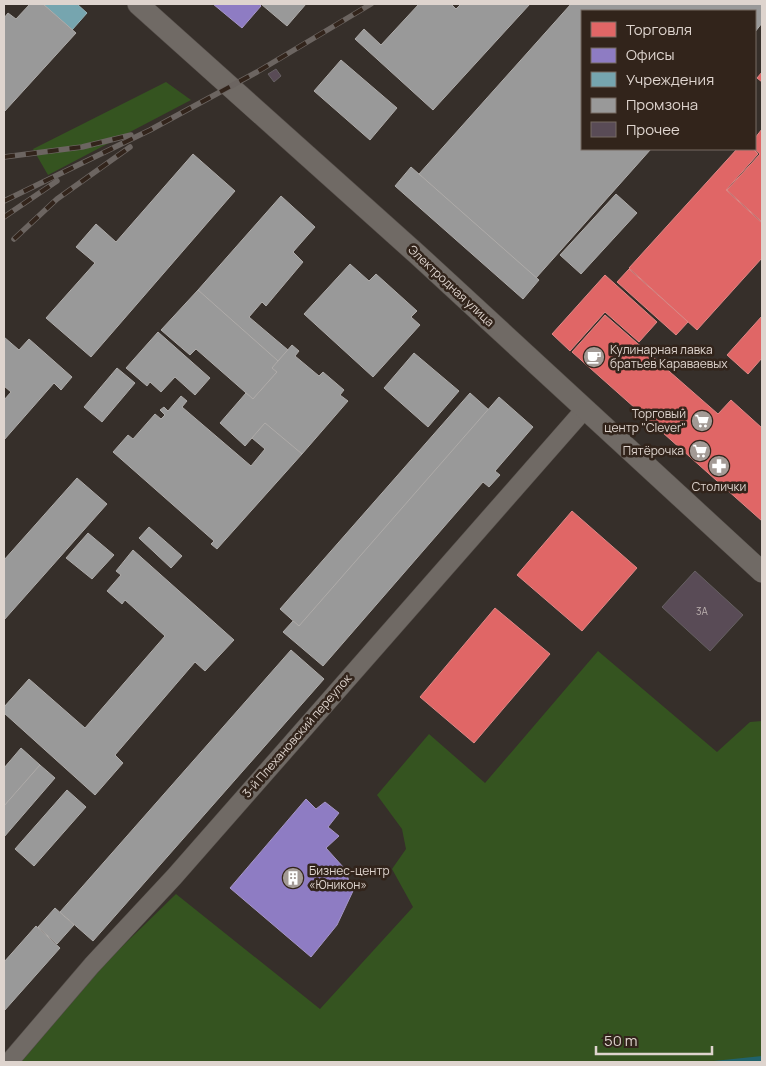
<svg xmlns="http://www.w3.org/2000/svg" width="766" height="1066" font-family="Manrope,sans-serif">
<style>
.green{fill:#355420}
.water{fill:#21636c}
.shops{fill:#e06666;stroke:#df8785}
.offices{fill:#8e7cc3;stroke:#a696c6}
.public{fill:#76a5af;stroke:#95b3b8}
.industry{fill:#999;stroke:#aeaba9}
.building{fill:#594b56;stroke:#666062}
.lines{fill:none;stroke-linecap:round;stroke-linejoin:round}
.minor-casing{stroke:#544d48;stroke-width:19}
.tertiary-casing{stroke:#544d48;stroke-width:22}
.minor{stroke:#706a65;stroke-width:18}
.tertiary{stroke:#706a65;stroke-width:21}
.rail-casing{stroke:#6c6561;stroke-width:5.5}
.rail{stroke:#32241b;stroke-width:4;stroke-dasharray:11;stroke-linecap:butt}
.labels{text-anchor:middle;stroke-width:5;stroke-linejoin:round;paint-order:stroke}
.number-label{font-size:10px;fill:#bdb2b0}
.street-label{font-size:12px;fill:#ded4ce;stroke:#32241b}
.poi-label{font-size:12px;fill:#ded4ce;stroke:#32241b;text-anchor:start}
</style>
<rect width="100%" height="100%" fill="#362f2a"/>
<g class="green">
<path d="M166,82L191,100L48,175L33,149Z"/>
<path d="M598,651L717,752L750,722L762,721V1062H18L98,970L176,894L320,1009L413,907L392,869L406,849L402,829L377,795L429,734L485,783Z"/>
</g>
<path class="water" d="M762,1056V1062H704Z"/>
<g class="shops">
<path d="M762,72V82L757,78Z"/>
<path d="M762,129V222L727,190L760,154L754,149L755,138Z"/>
<path d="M737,149H753L758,154L726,190L762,223V258L697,330L629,268Z"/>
<path d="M629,269L688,322L676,335L617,282Z"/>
<path d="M605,275L657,322L639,342L605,312L570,351L552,334Z"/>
<path d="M605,315L718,414L731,400L762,428V521L572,352Z"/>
<path d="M762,316V358L748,374L727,355Z"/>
<path d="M572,511L637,568L582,631L517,575Z"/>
<path d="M495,608L550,654L474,743L420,697Z"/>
</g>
<g class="offices">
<path d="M213,4H259L261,6L242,28Z"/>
<path d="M306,799L316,809L325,802L339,813L328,827L339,836L326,848L344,868L353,891L337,925L311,957L230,888Z"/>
</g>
<path class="public" d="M43,4H77L87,13L72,30Z"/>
<g class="industry">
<path d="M30,4H43L76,33L4,112V18L8,13L16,19Z"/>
<path d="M261,4H306L287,26Z"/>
<path d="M419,4H451L456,9L461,4H530L433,110L355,39L364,29L381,45Z"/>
<path d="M571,4H762V23L755,32V11H582V149H651L536,278L419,174Z"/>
<path d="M341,60L397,108L370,140L314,91Z"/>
<path d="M193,154L235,191L91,357L46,318L95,263L76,247L96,224L116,242Z"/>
<path d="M411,167L539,280L523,299L395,186Z"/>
<path d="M616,194L637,213L581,274L560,255Z"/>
<path d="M281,196L315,227L293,252L303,262L266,306L262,302L249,317L288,350L278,361L198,290Z"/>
<path d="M350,264L369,281L376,274L417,311L411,317L420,325L373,377L304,314Z"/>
<path d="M198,290L278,361L272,368L277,372L253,399L196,349L190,355L161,330Z"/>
<path d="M158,332L210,378L195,395L175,377L161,392L150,382L147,386L126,368Z"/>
<path d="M4,337L19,350L29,339L72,377L61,390L54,383L4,440V400L11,392L4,386Z"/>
<path d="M292,345L299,351L295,356L319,376L323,372L344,390L340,395L348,401L302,454L265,423L245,446L220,423L246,393L253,399L277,372L272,368Z"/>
<path d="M414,353L459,391L428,427L384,388Z"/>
<path d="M117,368L135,383L102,422L84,407Z"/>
<path d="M470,393L489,410L299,626L280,609Z"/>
<path d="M181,396L187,401L182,407L251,466L265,449L252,438L265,423L302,454L217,549L211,544L214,541L113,452L128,435L133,439L155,414L161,419L165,415L160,410L164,407L168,411Z"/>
<path d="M499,397L533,427L495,471L500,475L489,487L483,482L323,666L283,632L293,621L299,626Z"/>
<path d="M77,478L107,504L4,620V560Z"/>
<path d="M149,527L182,556L171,568L139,538Z"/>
<path d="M88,533L114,555L92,579L66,558Z"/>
<path d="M133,550L234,640L205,671L195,662L115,755L123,763L95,795L4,713V707L29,679L85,728L165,636L125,600L122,604L107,591L121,575L116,571Z"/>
<path d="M291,650L324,679L93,941L60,912Z"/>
<path d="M21,748L40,765L4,806V768Z"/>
<path d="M40,765L55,778L4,837V806Z"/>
<path d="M67,790L86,807L34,866L15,849Z"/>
<path d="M55,908L74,925L57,944L38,927Z"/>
<path d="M36,926L60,948L4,1011V962Z"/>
</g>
<g class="building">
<path d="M276,69L281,76L274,82L268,74Z"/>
<path d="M695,571L743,615L710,651L662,607Z"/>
</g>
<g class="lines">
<g class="minor-casing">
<path id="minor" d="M9,1062L92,965L174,877L584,410"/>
</g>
<g class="tertiary-casing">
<path id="tertiary" d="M138,4L418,255L762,572"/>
</g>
<use href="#minor" class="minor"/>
<use href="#tertiary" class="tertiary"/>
<g class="rail-casing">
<g id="rail">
<path d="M4,157L82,147L131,135"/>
<path d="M4,201L150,130L257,72L371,4"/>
<path d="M4,217L57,181"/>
<path d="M14,239L57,199L130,147"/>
</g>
</g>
<use href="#rail" class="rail"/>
</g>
<defs>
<g id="cafe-disc" transform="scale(1.125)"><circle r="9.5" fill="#a39a95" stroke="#32241b"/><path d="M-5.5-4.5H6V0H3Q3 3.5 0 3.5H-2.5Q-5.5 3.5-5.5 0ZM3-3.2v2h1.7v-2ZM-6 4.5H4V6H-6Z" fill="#fff"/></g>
<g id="supermarket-disc" transform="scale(1.125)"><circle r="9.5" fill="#a39a95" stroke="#32241b"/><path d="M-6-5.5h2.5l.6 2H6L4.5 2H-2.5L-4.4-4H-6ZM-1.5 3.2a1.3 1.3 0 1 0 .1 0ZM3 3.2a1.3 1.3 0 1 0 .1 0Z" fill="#fff"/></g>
<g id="pharmacy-disc" transform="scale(1.125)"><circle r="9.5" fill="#a39a95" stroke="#32241b"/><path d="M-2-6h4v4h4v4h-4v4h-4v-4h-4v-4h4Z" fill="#fff"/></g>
<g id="building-disc" transform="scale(1.125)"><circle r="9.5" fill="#a39a95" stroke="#32241b"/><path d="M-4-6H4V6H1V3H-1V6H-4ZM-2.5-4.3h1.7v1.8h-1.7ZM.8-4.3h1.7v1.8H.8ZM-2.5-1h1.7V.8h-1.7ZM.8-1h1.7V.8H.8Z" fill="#fff"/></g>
</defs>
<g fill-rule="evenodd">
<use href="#cafe-disc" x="594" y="357"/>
<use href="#supermarket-disc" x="702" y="421"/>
<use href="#supermarket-disc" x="700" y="451"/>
<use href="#pharmacy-disc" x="719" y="466"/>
<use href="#building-disc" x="293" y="878"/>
</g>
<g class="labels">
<g class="number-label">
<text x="702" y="615">3А</text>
</g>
<g class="street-label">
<text transform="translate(451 286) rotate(43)" y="4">Электродная улица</text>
<text transform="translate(297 736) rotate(-49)" y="4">3-й Плехановский переулок</text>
</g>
<g class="poi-label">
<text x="610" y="354">Кулинарная лавка<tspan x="610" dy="14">братьев Караваевых</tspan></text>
<text x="686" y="418" text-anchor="end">Торговый<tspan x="686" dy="14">центр "Clever"</tspan></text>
<text x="684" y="455" text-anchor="end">Пятёрочка</text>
<text x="719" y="491" text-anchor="middle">Столички</text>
<text x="309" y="875">Бизнес-центр<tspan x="309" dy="14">«Юникон»</tspan></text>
</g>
</g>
<rect width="766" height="1066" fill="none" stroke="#ded4ce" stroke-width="10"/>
<rect x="581" y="10" width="175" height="140" fill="#32241b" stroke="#776a63"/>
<rect x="591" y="22" width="25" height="15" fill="#e06666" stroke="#776a63"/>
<text x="626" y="35" font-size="15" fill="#ded4ce">Торговля</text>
<rect x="591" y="48" width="25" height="15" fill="#8e7cc3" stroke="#776a63"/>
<text x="626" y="60" font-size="15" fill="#ded4ce">Офисы</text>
<rect x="591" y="72" width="25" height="15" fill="#76a5af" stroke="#776a63"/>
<text x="626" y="85" font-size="15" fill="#ded4ce">Учреждения</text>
<rect x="591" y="98" width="25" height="15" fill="#999999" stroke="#776a63"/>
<text x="626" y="110" font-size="15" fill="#ded4ce">Промзона</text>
<rect x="591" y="122" width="25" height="15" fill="#594b56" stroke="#776a63"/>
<text x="626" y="135" font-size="15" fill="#ded4ce">Прочее</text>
<path d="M596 1046v8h116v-8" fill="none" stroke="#ded4ce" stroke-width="2.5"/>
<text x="604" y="1046" font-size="15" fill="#ded4ce" stroke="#32241b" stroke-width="4" paint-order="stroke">50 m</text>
</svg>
